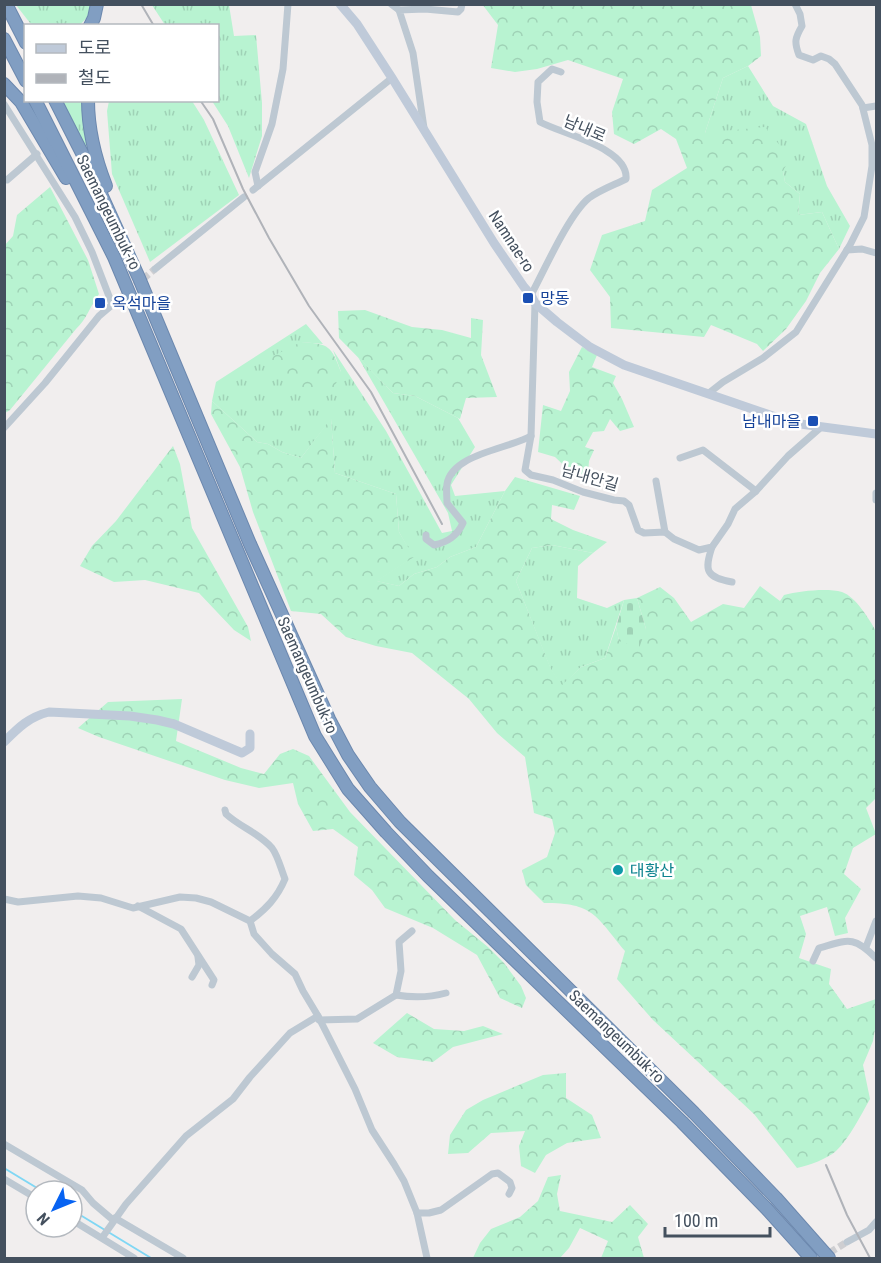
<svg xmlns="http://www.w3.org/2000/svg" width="881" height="1263" font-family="'Roboto Condensed','Noto Sans KR',sans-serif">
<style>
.grass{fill:url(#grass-tufts)}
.forest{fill:url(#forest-crowns)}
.cemetery{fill:url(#cemetery-stones)}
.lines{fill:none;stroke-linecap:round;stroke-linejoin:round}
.stream{stroke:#80d7f4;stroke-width:2}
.street-tunnel{stroke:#ceced1;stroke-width:7;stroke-dasharray:7 3.5;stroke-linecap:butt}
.highway-casing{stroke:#6c88ae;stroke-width:14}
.street{stroke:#bdc8d2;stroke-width:7}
.secondary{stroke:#bfcad9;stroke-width:9}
.highway{stroke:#819ec2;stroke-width:12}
.rail{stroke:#b0b3b9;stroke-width:2}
.transit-dot{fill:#1a4fb4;stroke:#fff;stroke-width:2}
.culture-dot{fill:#0f9aa8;stroke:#fff;stroke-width:2}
.labels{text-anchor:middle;stroke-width:5;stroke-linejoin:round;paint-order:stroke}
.street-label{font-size:16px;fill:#44505e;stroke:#fff}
.transit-label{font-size:16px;fill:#164399;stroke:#fff;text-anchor:start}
.culture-label{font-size:16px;fill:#0d838f;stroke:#fff;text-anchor:start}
</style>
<defs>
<pattern id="grass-tufts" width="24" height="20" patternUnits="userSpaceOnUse" patternTransform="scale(1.5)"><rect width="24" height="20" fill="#b8f3d1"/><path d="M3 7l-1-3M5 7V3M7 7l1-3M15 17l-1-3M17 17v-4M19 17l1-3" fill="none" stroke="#9fd2b6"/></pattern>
<pattern id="forest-crowns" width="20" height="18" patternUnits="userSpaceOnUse" patternTransform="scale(1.5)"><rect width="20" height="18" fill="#b8f3d1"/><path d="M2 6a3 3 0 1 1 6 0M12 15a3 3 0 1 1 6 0" fill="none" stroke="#9fd2b6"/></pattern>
<pattern id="cemetery-stones" width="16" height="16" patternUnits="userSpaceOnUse" patternTransform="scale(1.5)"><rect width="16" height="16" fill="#b8f3d1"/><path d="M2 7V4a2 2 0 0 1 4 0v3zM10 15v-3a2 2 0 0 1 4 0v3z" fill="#9fd2b6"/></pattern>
</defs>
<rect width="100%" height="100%" fill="#f1eeee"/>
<g class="grass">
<path d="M16,5H91V13L80,25H34L30,23Z"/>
<path d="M152,5H229L234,36L256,35L262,103V136L249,178L228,126L212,101L218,100V26L165,25Z"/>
<path d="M748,66L773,106L806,124L827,186L850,226L839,249L822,212L798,215L800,194L785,182L783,171L705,133L723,78Z"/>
<path d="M61,101H83L87,151Z"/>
<path d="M109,101H192L204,120L239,195L150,262L112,174L107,111Z"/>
<path d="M306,324L323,344L301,342L341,372L333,350L386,431L442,533L452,531L448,513L358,357L393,393L415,396L458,418L475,447L451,485L455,496L505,491L476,547L450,557L437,567L414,574L399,586L376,581L413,557L399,532L396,494L335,473L331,419L301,458L282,452L268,444L257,442L212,401L216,382Z"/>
<path d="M552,545L593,553L578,566L577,598L607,608L624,600L605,658L581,667L562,686L551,670L516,581L532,548Z"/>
</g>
<g class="forest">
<path d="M482,4L751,5L760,37L761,56L748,66L723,78L705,133L765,127L790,158L783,171L785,182L800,194L798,215L822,212L839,249L820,273L806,301L786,329L763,351L757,344L711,325L704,337L611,328L610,297L590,270L602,235L645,221L652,190L687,168L676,139L661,129L634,144L614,134L612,112L623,79L568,60L537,69L515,72L491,68L498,25Z"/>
<path d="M50,187L88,260L99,294C90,306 87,319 76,329L10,410L5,413V245L13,236L17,215Z"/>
<path d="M365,310L412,327L442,330L471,338V318L483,320L481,355L497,397L466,398L460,419L415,396L393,393L339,338L338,311Z"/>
<path d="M301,342C329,344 331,345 341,372L331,395C307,395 287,379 268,367L267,359Z"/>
<path d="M582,347L597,355L592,367L616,376L613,383L622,399L634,427L620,431L610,419L604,431L593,432L585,447L594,450L589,461L588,474L576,477L555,457L538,452L543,405L561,411L570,391L569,372Z"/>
<path d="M212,401L257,442L268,444L282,452L301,458L331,418L335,473L396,494L399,532L414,557L377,581L399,586L414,574L437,567L450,557L476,547L505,491L515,477L580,496L574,510L552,505L551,519L573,530L607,542L593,553L552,545L532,548L516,581L551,669L562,685L581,667L605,658L616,627L619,641L646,629L637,598L660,587L674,598L691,622L723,604L744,608L760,586L780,601L784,595C800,591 827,588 842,592C856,597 869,619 876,631V798L866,808L876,834L853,848L844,874L861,889L845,918L848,933L835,936L827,907L800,916L806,934L799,958L831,969L829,984L847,1009L876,999V1023L873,1041L863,1065L870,1099C861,1115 849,1139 836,1151C827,1159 810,1165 797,1168L754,1114L653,1020L617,979L625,951C595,915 594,903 544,903L526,885L522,870L547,857L555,833L552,819L534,813L525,757L497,733L469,699L412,653L376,646L346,637L321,614L291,611L253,512L240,467L211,414Z"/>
<path d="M173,446L180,464L192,528L248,627L251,641L234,630L199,593L145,580L114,582L80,566L92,546L116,521Z"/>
<path d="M182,699L176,741L241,768L264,774L280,754L293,749L309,756L350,812L455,920L488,947L504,963L521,986L526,998L522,1008L500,998L477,955L433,928L385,908L372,890L354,875L358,847L333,829L313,831L298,804L293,783L259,788L225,780L99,737L78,728L108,702Z"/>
<path d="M407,1013L434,1029L464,1031L483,1026L503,1034L453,1047L433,1062L397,1057L373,1043Z"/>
<path d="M566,1073V1098L592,1115L601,1138L567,1143L546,1155L535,1173L521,1166L519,1146L525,1131L491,1133L468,1153L448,1154L450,1135L466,1110L483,1100L543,1075Z"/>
<path d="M561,1175L557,1194L560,1211L612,1222L630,1205L648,1224L638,1237L644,1258H601L608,1241L580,1228L569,1248L560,1258H473L480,1243L491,1229L520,1217L538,1201L548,1177Z"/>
</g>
<path class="cemetery" d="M637,598L646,629L639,648L619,641L616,627L624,600Z"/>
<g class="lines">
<g class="stream">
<path d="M4,1168L42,1191"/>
<path d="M72,1210L151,1258"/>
</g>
<g class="street-tunnel">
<path d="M119,299L155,269"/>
<path d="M821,1258L847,1242"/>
</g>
<g class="highway-casing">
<g id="highway">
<path d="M6,4L26,43"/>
<path d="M90,26L94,18L97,4"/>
<path d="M4,39L26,81"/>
<path d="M4,84L21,102L66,178"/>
<path d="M35,100L114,257L315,736L348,789L386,832L428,876L682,1122L766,1208L811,1258"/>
<path d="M55,100L86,161L139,278L250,544L329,719L348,755L370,787L400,822L694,1113L776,1198L829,1258"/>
<path d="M88,100C88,131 95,158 106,186"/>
</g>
</g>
<g class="street">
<path d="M391,4L399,10"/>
<path d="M4,104L75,217L92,252L112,304"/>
<path d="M863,108L876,106"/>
<path d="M424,128L413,53L399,10L425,9L458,12L461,9L462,4"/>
<path d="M4,179L7,180L37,154"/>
<path d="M258,186L255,172L272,124L283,69L288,4"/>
<path d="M253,190L392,78"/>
<path d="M847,250L862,249L876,253"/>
<path d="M155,269L244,197"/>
<path d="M531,295C544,271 569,214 589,198C600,190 614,185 626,179C629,148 562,134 540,122L537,102L538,82L552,69L561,72"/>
<path d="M535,303L531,436L525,470L531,475L553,480L583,492L614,500L624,501L629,505L638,530L644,533L665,532L674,539L699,550L712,547L728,524L735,509L756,491L788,456L820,428"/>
<path d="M709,393L723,382L763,358L796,332L850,245L864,217L872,166V145L862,105L835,64L829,59L821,56L813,60L799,55C794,42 795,38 802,26L800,14L795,4"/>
<path d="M4,428L45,383L99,316L119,299"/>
<path d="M680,458L703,450L756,491"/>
<path d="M656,481L665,532"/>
<path d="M876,493V500"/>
<path d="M426,535V539L434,545C448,542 457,536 463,523L447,503C447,497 446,490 447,484C452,454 508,449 531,436"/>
<path d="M712,547C704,571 706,577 732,582"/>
<path d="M225,810L226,814C240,827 259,833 272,848C278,856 281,869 285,879C277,898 266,909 250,921"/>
<path d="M4,899L18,902L78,896L101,898L133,908L180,897L196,898L211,902L250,921L254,934L272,954L295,974L303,991L318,1016L355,1089L372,1130L394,1164L404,1181L417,1213L427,1258"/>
<path d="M138,906L181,929L214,980L212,985"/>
<path d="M866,947L876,921"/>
<path d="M813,961L819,948C848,940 853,935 876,958"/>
<path d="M192,977L199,965L198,957"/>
<path d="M396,995C414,998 428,998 446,993"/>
<path d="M319,1020L357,1019L396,995L401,971L399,942L412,931"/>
<path d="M4,1144L82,1190L93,1203L113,1220"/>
<path d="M4,1179L36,1198"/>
<path d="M417,1213H429L441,1210L492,1174L498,1173L510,1182L512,1188L509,1194"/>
<path d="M115,1218L183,1258"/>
<path d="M72,1220L134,1258"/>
<path d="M104,1235L126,1204L186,1136L233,1099L250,1077L290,1033L318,1016"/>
<path d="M847,1242L869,1230L876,1222"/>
</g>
<g class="secondary">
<path d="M340,4L357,24L392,78L494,243L524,287L531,295L535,303L557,322L590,347L624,365L793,423L876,434"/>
<path d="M4,742C19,727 29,717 49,712L130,716L157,720L174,724L242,753L250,748V734"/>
</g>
<use href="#highway" class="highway"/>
<g class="rail">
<path d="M141,4L154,26"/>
<path d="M200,100L213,119L243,189L269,238L309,306L371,392L442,524"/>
<path d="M826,1165L847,1215L870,1258"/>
</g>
</g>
<g class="transit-dot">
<rect x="522" y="292" width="12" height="12" rx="3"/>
<rect x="94" y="297" width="12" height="12" rx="3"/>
<rect x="807" y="415" width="12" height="12" rx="3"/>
</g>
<circle class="culture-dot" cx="618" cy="870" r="6"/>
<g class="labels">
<g class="street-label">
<text transform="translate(585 128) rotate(23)" y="6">남내로</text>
<text transform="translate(109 212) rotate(64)" y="6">Saemangeumbuk-ro</text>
<text transform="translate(512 241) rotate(57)" y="6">Namnae-ro</text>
<text transform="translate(590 477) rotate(16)" y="6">남내안길</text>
<text transform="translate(308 675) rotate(66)" y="6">Saemangeumbuk-ro</text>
<text transform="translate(617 1036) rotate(44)" y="6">Saemangeumbuk-ro</text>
</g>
<g class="transit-label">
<text x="540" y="304">망동</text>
<text x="112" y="309">옥석마을</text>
<text x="801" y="427" text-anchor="end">남내마을</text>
</g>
<g class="culture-label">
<text x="630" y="876">대황산</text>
</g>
</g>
<rect width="881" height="1263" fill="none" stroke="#44505e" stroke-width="12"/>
<rect x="24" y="24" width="195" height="78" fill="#ffffff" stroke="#b4b9bf" stroke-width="1.5"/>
<rect x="36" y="44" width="30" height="9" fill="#bfcad9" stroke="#b4b9bf" stroke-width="1.5"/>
<text x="78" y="54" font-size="18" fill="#44505e">도로</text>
<rect x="36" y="74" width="30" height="9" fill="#b0b3b9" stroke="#b4b9bf" stroke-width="1.5"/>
<text x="78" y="84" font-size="18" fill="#44505e">철도</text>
<g transform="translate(54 1209) rotate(227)"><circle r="28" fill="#ffffff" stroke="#b4b9bf" stroke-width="1.5"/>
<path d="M0-4.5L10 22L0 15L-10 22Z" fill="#0763f2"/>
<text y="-9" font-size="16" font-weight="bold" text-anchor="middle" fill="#44505e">N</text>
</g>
<path d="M665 1227v9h105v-9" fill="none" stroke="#44505e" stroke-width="3"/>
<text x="674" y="1227" font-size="18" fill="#44505e" stroke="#ffffff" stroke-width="4.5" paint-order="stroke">100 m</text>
</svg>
